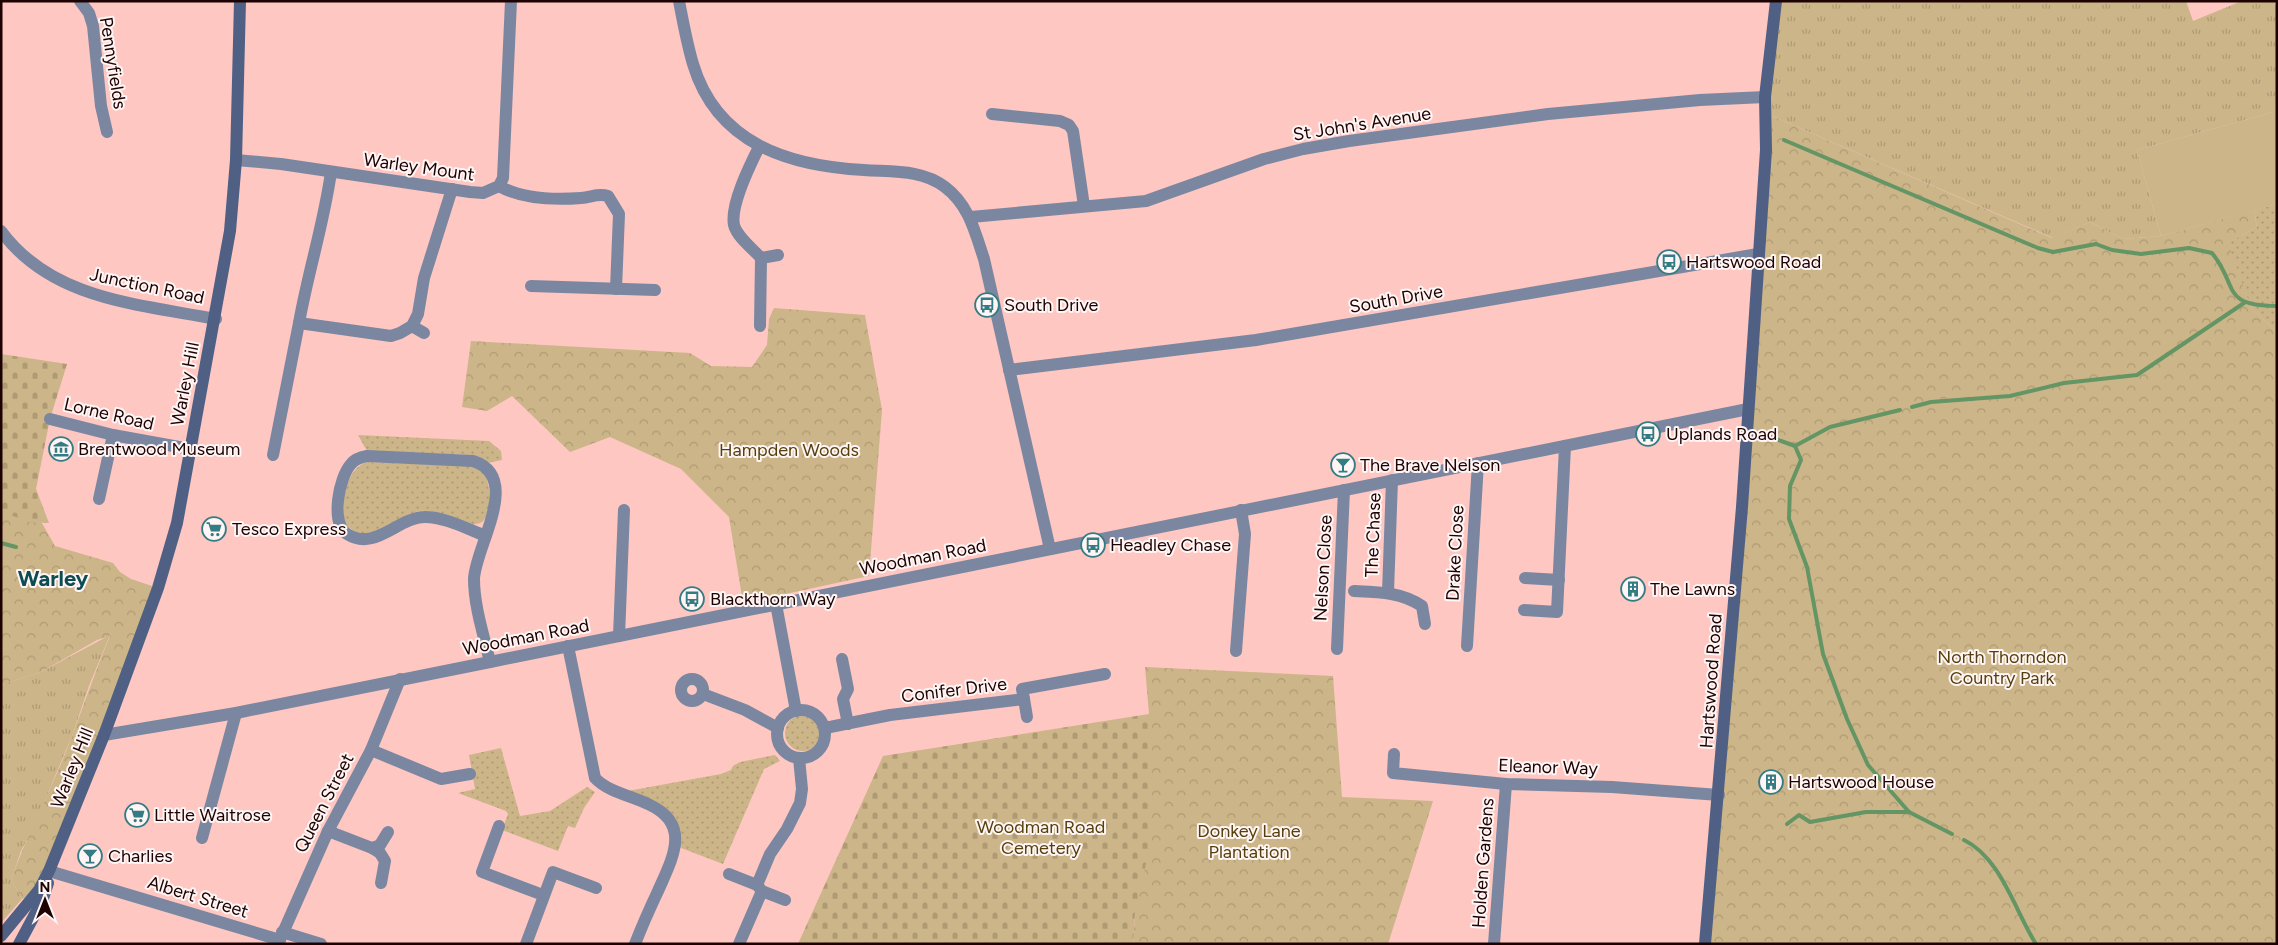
<svg xmlns="http://www.w3.org/2000/svg" width="2278" height="945" font-family="Figtree,sans-serif">
<style>
.grass{fill:url(#grass-dots)}
.forest{fill:url(#forest-crowns)}
.cemetery{fill:url(#cemetery-stones)}
.park{fill:url(#park-tufts)}
.pitch{fill:#ccb588}
.lines{fill:none;stroke-linecap:round;stroke-linejoin:round}
.stream{stroke:#649564;stroke-width:4}
.street{stroke:#7b87a0;stroke-width:12}
.secondary{stroke:#506084;stroke-width:12}
.labels{text-anchor:middle;stroke-width:4;stroke-linejoin:round;paint-order:stroke}
.street-label{font-size:18px;fill:#1d0202;stroke:#fef5f4}
.poi-label{font-size:18px;fill:#1d0202;stroke:#fef5f4;text-anchor:start}
.park-label{font-size:18px;fill:#553f0c;stroke:#fef5f4}
.district-label{font-size:22px;font-weight:bold;fill:#0d4c52;stroke:#fef5f4}
</style>
<defs>
<pattern id="grass-dots" width="8" height="8" patternUnits="userSpaceOnUse" patternTransform="scale(1.25)"><rect width="8" height="8" fill="#ccb588"/><path d="M2 2h.1M6 6h.1" fill="none" stroke="#af9a74" stroke-width="1.8" stroke-linecap="round"/></pattern>
<pattern id="forest-crowns" width="20" height="18" patternUnits="userSpaceOnUse" patternTransform="scale(1.25)"><rect width="20" height="18" fill="#ccb588"/><path d="M2 6a3 3 0 1 1 6 0M12 15a3 3 0 1 1 6 0" fill="none" stroke="#af9a74"/></pattern>
<pattern id="cemetery-stones" width="16" height="16" patternUnits="userSpaceOnUse" patternTransform="scale(1.25)"><rect width="16" height="16" fill="#ccb588"/><path d="M2 7V4a2 2 0 0 1 4 0v3zM10 15v-3a2 2 0 0 1 4 0v3z" fill="#af9a74"/></pattern>
<pattern id="park-tufts" width="24" height="20" patternUnits="userSpaceOnUse" patternTransform="scale(1.25)"><rect width="24" height="20" fill="#ccb588"/><path d="M3 7l-1-3M5 7V3M7 7l1-3M15 17l-1-3M17 17v-4M19 17l1-3" fill="none" stroke="#af9a74"/></pattern>
</defs>
<rect width="100%" height="100%" fill="#fec7c2"/>
<g class="grass">
<path d="M2277,204V332L2251,308L2227,243L2257,227L2254,210Z"/>
<path d="M358,435L489,441L501,451L502,460L488,463L472,455L367,451Z"/>
<path d="M367,462L471,466C476,468 481,470 484,473C491,483 493,518 480,523C466,529 439,509 421,511C396,513 368,552 345,523C341,503 345,469 367,462Z"/>
<circle cx="803" cy="733" r="18"/>
<path d="M501,748L520,816L550,811L587,787L595,792L584,808L575,828L568,826L558,851L502,830L508,814L506,811L458,793L475,789L469,755Z"/>
<path d="M775,755L780,761L764,769L723,864L676,846L669,819L622,792L721,774L731,770L733,766L740,762Z"/>
</g>
<g class="forest">
<path d="M1770,115L2052,238L2090,222L2123,239L2161,236L2254,210L2257,227L2228,243L2251,308L2277,332V944H1705Z"/>
<path d="M774,308L865,315L882,410L869,576L743,603L729,517L681,469L610,437L570,452L512,396L487,411L462,407L471,341L690,353L711,366L752,367L767,345L769,319Z"/>
<path d="M1,493L31,504L55,546L113,563L120,572L131,579L158,588L39,890L22,899L11,880C28,831 54,785 72,736C85,702 96,669 110,636L97,640L41,672L1,685Z"/>
<path d="M1145,667L1333,676L1342,797L1433,801L1388,944H1133L1149,714Z"/>
</g>
<g class="cemetery">
<path d="M1,354L67,364L50,419L36,489L49,523L28,522L1,511Z"/>
<path d="M1149,714L1148,854L1135,914L1133,944H798L883,756Z"/>
</g>
<g class="park">
<path d="M1776,1H2186L2193,21L2242,1H2274L2277,10V111L2137,150L2161,236L2123,239L2090,222L2053,238L1770,115Z"/>
<path d="M110,635L89,686L72,736L34,826L21,851L11,880L22,899L1,923V685L41,672Z"/>
</g>
<path class="pitch" d="M2277,111V204L2161,236L2137,150Z"/>
<g class="lines">
<g class="stream">
<path d="M1784,140L2038,248L2053,252L2096,244L2112,250L2141,254L2189,248L2212,253C2239,286 2220,306 2277,306"/>
<path d="M1912,407L1931,402L2010,396L2064,383L2137,375L2244,303"/>
<path d="M1759,433L1795,446L1801,460L1790,486L1789,519L1807,567L1823,654L1847,719L1868,765L1909,812L1952,834"/>
<path d="M1795,446L1830,427L1900,410"/>
<path d="M1,543L16,547"/>
<path d="M1787,824L1799,815L1810,822L1866,812H1909"/>
<path d="M1964,840C2001,858 2015,911 2036,944"/>
</g>
<g class="street">
<path d="M80,1L89,13L93,26L101,106L107,132"/>
<path d="M679,1C683,22 687,44 693,64C717,144 789,166 864,170C891,172 922,169 945,187C969,205 975,232 984,259L1050,549"/>
<path d="M992,114L1060,121L1069,125L1073,131L1084,206"/>
<path d="M759,147C750,165 730,205 734,225C737,237 753,249 761,258L760,326"/>
<path d="M236,160L281,164L470,192L483,193L499,186L503,178L511,1"/>
<path d="M331,172C324,223 308,272 299,323L391,336L400,333L412,326L418,314L424,278L452,189"/>
<path d="M499,186C522,199 555,200 581,198C592,197 598,193 608,196L619,214L616,289"/>
<path d="M971,217L1146,201L1264,159L1303,149L1349,141L1548,114L1700,100L1765,97"/>
<path d="M1,231C52,300 138,304 216,319"/>
<path d="M761,258L778,255"/>
<path d="M531,286L655,290"/>
<path d="M412,326L424,333"/>
<path d="M1009,370L1256,340L1758,254"/>
<path d="M50,419L113,435L190,449"/>
<path d="M273,455L299,323"/>
<path d="M99,499L113,435"/>
<path d="M486,536C467,529 445,517 425,517C398,517 375,552 347,534C330,523 339,477 351,464C355,459 361,457 367,456L473,461C523,477 475,547 474,579C474,606 484,636 490,662"/>
<path d="M1525,578L1559,580"/>
<path d="M1354,591C1378,592 1401,592 1422,606L1425,624"/>
<path d="M1388,592L1392,480"/>
<path d="M776,604L796,711"/>
<path d="M1524,610L1557,612L1565,446"/>
<path d="M619,636L624,510"/>
<path d="M568,646L595,778C608,792 632,796 650,805C692,825 672,859 658,891C650,908 642,926 635,944"/>
<path d="M1467,646L1478,463"/>
<path d="M1337,649L1344,490"/>
<path d="M1236,651L1245,534L1241,510"/>
<path d="M842,659L848,689L843,699L848,724"/>
<circle cx="692" cy="690" r="11"/>
<path d="M703,694L745,710L778,728"/>
<path d="M1024,699L1027,717"/>
<circle cx="801" cy="734" r="24"/>
<path d="M825,728L890,715L1024,699L1022,689L1105,674"/>
<path d="M104,735L236,713L490,662L1748,409"/>
<path d="M371,750L441,779L470,774"/>
<path d="M1394,754L1393,773L1506,784L1612,787L1719,795"/>
<path d="M499,826L482,872L543,895"/>
<path d="M328,831L372,848L380,853L385,861L381,883"/>
<path d="M202,838L236,713"/>
<path d="M372,848L380,845L388,832"/>
<path d="M49,871L280,940"/>
<path d="M729,874L757,885L762,891L785,900"/>
<path d="M757,885L770,854L787,829L800,803L802,789L799,758"/>
<path d="M282,932L321,944"/>
<path d="M278,944L328,831L371,750L400,679"/>
<path d="M526,944L553,872L596,888"/>
<path d="M739,944L762,891"/>
<path d="M1494,944L1506,784"/>
</g>
<g class="secondary">
<path d="M1,936L39,890L49,871L104,735L158,588L177,523L230,231L236,160L240,1"/>
<path d="M19,944L42,901L48,883"/>
<path d="M1705,944L1742,507L1766,150L1765,97L1776,1"/>
</g>
</g>
<defs>
<g id="bus-ring" transform="scale(1.25)"><circle r="9.5" fill="#fef5f4" stroke="#347c83" stroke-width="1.5"/><path d="M-5-6H5V4H4V6H2V4H-2V6H-4V4H-5ZM-3.5-4V0h7V-4ZM-3.5 1.2v1.5H-2V1.2ZM2 1.2v1.5H3.5V1.2Z" fill="#347c83"/></g>
<g id="museum-ring" transform="scale(1.25)"><circle r="9.5" fill="#fef5f4" stroke="#347c83" stroke-width="1.5"/><path d="M0-6L6-3V-2H-6V-3ZM-5-1h2V3h-2ZM-1-1h2V3h-2ZM3-1h2V3H3ZM-6 4H6V6H-6Z" fill="#347c83"/></g>
<g id="bar-ring" transform="scale(1.25)"><circle r="9.5" fill="#fef5f4" stroke="#347c83" stroke-width="1.5"/><path d="M-6-5H6L.8 .8V4.5H3.5V6h-7V4.5H-.8V.8Z" fill="#347c83"/></g>
<g id="supermarket-ring" transform="scale(1.25)"><circle r="9.5" fill="#fef5f4" stroke="#347c83" stroke-width="1.5"/><path d="M-6-5.5h2.5l.6 2H6L4.5 2H-2.5L-4.4-4H-6ZM-1.5 3.2a1.3 1.3 0 1 0 .1 0ZM3 3.2a1.3 1.3 0 1 0 .1 0Z" fill="#347c83"/></g>
<g id="building-ring" transform="scale(1.25)"><circle r="9.5" fill="#fef5f4" stroke="#347c83" stroke-width="1.5"/><path d="M-4-6H4V6H1V3H-1V6H-4ZM-2.5-4.3h1.7v1.8h-1.7ZM.8-4.3h1.7v1.8H.8ZM-2.5-1h1.7V.8h-1.7ZM.8-1h1.7V.8H.8Z" fill="#347c83"/></g>
</defs>
<g fill-rule="evenodd">
<use href="#bus-ring" x="1669" y="262"/>
<use href="#bus-ring" x="987" y="305"/>
<use href="#bus-ring" x="1648" y="434"/>
<use href="#museum-ring" x="61" y="449"/>
<use href="#bar-ring" x="1343" y="465"/>
<use href="#supermarket-ring" x="214" y="529"/>
<use href="#bus-ring" x="1093" y="545"/>
<use href="#building-ring" x="1633" y="589"/>
<use href="#bus-ring" x="692" y="599"/>
<use href="#building-ring" x="1771" y="782"/>
<use href="#supermarket-ring" x="137" y="815"/>
<use href="#bar-ring" x="90" y="856"/>
</g>
<g class="labels">
<g class="street-label">
<text transform="translate(113 63) rotate(81)" y="6">Pennyfields</text>
<text transform="translate(1362 124) rotate(-9)" y="6">St John's Avenue</text>
<text transform="translate(419 167) rotate(8)" y="6">Warley Mount</text>
<text transform="translate(147 286) rotate(12)" y="6">Junction Road</text>
<text transform="translate(1396 299) rotate(-10)" y="6">South Drive</text>
<text transform="translate(185 384) rotate(-79)" y="6">Warley Hill</text>
<text transform="translate(109 414) rotate(13)" y="6">Lorne Road</text>
<text transform="translate(1373 535) rotate(-88)" y="6">The Chase</text>
<text transform="translate(1455 553) rotate(-87)" y="6">Drake Close</text>
<text transform="translate(923 557) rotate(-11)" y="6">Woodman Road</text>
<text transform="translate(1323 568) rotate(-87)" y="6">Nelson Close</text>
<text transform="translate(526 637) rotate(-11)" y="6">Woodman Road</text>
<text transform="translate(1711 681) rotate(-86)" y="6">Hartswood Road</text>
<text transform="translate(954 690) rotate(-7)" y="6">Conifer Drive</text>
<text transform="translate(1548 767) rotate(2)" y="6">Eleanor Way</text>
<text transform="translate(72 768) rotate(-68)" y="6">Warley Hill</text>
<text transform="translate(324 803) rotate(-63)" y="6">Queen Street</text>
<text transform="translate(1483 863) rotate(-86)" y="6">Holden Gardens</text>
<text transform="translate(198 897) rotate(17)" y="6">Albert Street</text>
</g>
<g class="poi-label">
<text x="1686" y="268">Hartswood Road</text>
<text x="1004" y="311">South Drive</text>
<text x="1666" y="440">Uplands Road</text>
<text x="78" y="455">Brentwood Museum</text>
<text x="1360" y="471">The Brave Nelson</text>
<text x="232" y="535">Tesco Express</text>
<text x="1110" y="551">Headley Chase</text>
<text x="1650" y="595">The Lawns</text>
<text x="710" y="605">Blackthorn Way</text>
<text x="1788" y="788">Hartswood House</text>
<text x="154" y="821">Little Waitrose</text>
<text x="108" y="862">Charlies</text>
</g>
<g class="park-label">
<text x="789" y="456">Hampden Woods</text>
<text x="2002" y="663">North Thorndon<tspan x="2002" dy="21">Country Park</tspan></text>
<text x="1041" y="833">Woodman Road<tspan x="1041" dy="21">Cemetery</tspan></text>
<text x="1249" y="837">Donkey Lane<tspan x="1249" dy="21">Plantation</tspan></text>
</g>
<g class="district-label">
<text x="53" y="586">Warley</text>
</g>
</g>
<rect width="2278" height="945" fill="none" stroke="#1d0202" stroke-width="5"/>
<g transform="translate(45 900)" stroke="#fef5f4" stroke-width="4" paint-order="stroke">
<path d="M0-4L9 19L0 12L-9 19Z" fill="#1d0202"/>
<text y="-8" font-size="14" font-weight="bold" text-anchor="middle" fill="#1d0202">N</text>
</g>
</svg>
